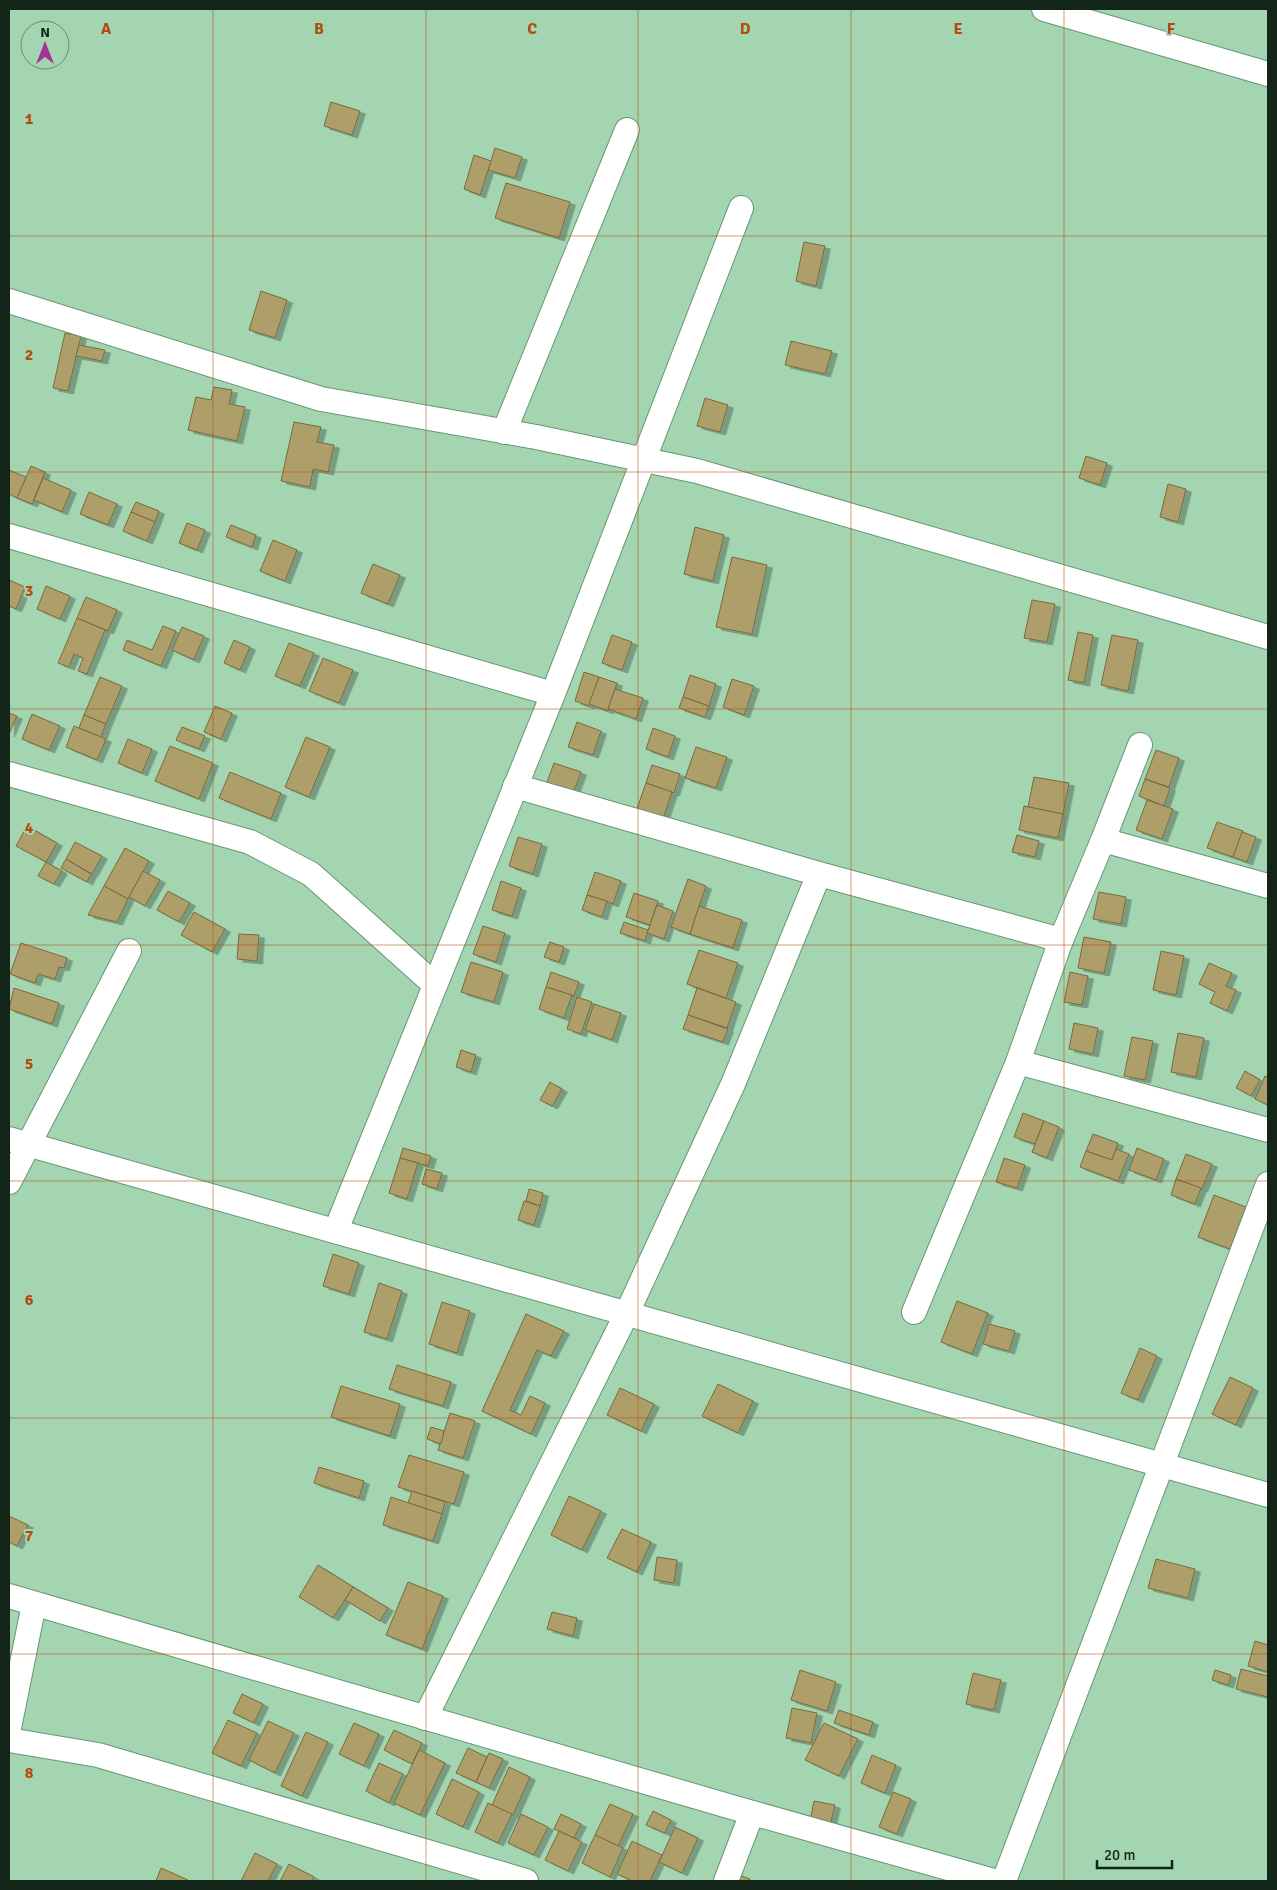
<svg xmlns="http://www.w3.org/2000/svg" width="1277" height="1890" font-family="Signika,sans-serif">
<style>
.building{fill:#ad9e6b;stroke:#796a39;filter:url(#shadow)}
.lines{fill:none;stroke-linecap:round;stroke-linejoin:round}
.minor-casing{stroke:#679675;stroke-width:26}
.minor{stroke:#fff;stroke-width:24}
.grid{fill:none;stroke:#b24c0f;stroke-width:1;stroke-opacity:0.55}
.grid-label{font-size:16px;text-anchor:middle;font-weight:bold;fill:#b24c0f;stroke:#a4d5b1;stroke-width:4;stroke-linejoin:round;paint-order:stroke}
</style>
<defs>
<filter id="shadow"><feDropShadow dx="5.5" dy="3" stdDeviation="0" flood-color="#0004"/></filter>
</defs>
<rect width="100%" height="100%" fill="#a4d5b1"/>
<g class="building">
<path d="M331,102L360,111L352,135L324,126Z"/>
<path d="M495,148L522,157L515,178L488,170Z"/>
<path d="M474,155L491,161L480,195L464,189Z"/>
<path d="M506,183L570,202L559,238L495,218Z"/>
<path d="M804,242L825,246L816,286L796,281Z"/>
<path d="M261,291L287,300L275,338L249,330Z"/>
<path d="M65,333L81,336L68,391L53,388Z"/>
<path d="M791,341L832,351L825,374L785,365Z"/>
<path d="M79,345L105,350L102,361L76,356Z"/>
<path d="M214,387L232,390L229,404L245,407L237,441L188,430L196,397L211,400Z"/>
<path d="M705,398L728,405L720,432L697,426Z"/>
<path d="M294,422L321,427L317,442L334,445L328,472L313,469L310,487L281,481Z"/>
<path d="M1086,456L1107,463L1100,485L1079,478Z"/>
<path d="M31,466L45,472L32,504L17,498Z"/>
<path d="M9,470L26,477L17,498L9,494Z"/>
<path d="M43,478L71,490L62,512L34,500Z"/>
<path d="M1168,484L1186,489L1178,522L1160,517Z"/>
<path d="M89,492L117,504L108,525L80,514Z"/>
<path d="M136,502L159,511L155,522L131,512Z"/>
<path d="M131,512L155,522L147,541L123,531Z"/>
<path d="M187,523L205,530L197,550L179,543Z"/>
<path d="M231,525L256,535L252,547L226,537Z"/>
<path d="M695,527L724,535L713,581L684,574Z"/>
<path d="M273,540L297,550L285,581L260,571Z"/>
<path d="M732,557L767,565L752,634L716,627Z"/>
<path d="M373,564L400,575L388,604L361,593Z"/>
<path d="M9,580L25,587L16,609L9,606Z"/>
<path d="M46,586L70,596L60,619L37,609Z"/>
<path d="M86,597L117,610L108,631L77,618Z"/>
<path d="M1032,600L1055,604L1047,642L1024,638Z"/>
<path d="M77,618L105,630L87,674L78,671L83,658L74,654L69,667L58,663Z"/>
<path d="M163,626L176,631L161,666L123,650L127,640L152,650Z"/>
<path d="M182,627L204,636L194,660L172,650Z"/>
<path d="M1078,632L1093,635L1084,683L1068,680Z"/>
<path d="M612,635L632,642L622,670L602,663Z"/>
<path d="M1112,635L1138,640L1128,691L1101,685Z"/>
<path d="M234,640L250,647L240,670L224,663Z"/>
<path d="M289,643L314,653L300,686L275,676Z"/>
<path d="M323,658L353,670L339,703L309,691Z"/>
<path d="M584,672L599,677L589,706L575,701Z"/>
<path d="M690,675L716,684L709,706L683,697Z"/>
<path d="M100,677L122,686L106,724L84,715Z"/>
<path d="M599,677L617,683L608,711L589,704Z"/>
<path d="M732,679L754,686L744,715L723,707Z"/>
<path d="M615,689L643,698L636,719L608,709Z"/>
<path d="M683,697L709,706L705,717L679,708Z"/>
<path d="M215,706L232,713L221,739L204,732Z"/>
<path d="M9,713L17,716L9,734Z"/>
<path d="M32,714L60,726L49,750L22,739Z"/>
<path d="M84,715L106,724L101,737L79,728Z"/>
<path d="M577,722L601,731L593,755L568,747Z"/>
<path d="M74,726L106,739L97,760L66,747Z"/>
<path d="M182,727L205,736L199,749L176,740Z"/>
<path d="M653,728L675,736L668,757L646,749Z"/>
<path d="M306,737L330,747L309,797L285,787Z"/>
<path d="M128,739L152,749L142,773L118,763Z"/>
<path d="M170,746L213,763L199,799L155,781Z"/>
<path d="M696,747L727,757L716,788L685,778Z"/>
<path d="M1156,750L1179,758L1169,787L1145,779Z"/>
<path d="M554,763L581,772L573,794L546,785Z"/>
<path d="M652,765L680,774L674,793L646,783Z"/>
<path d="M230,772L281,793L271,819L219,798Z"/>
<path d="M1034,777L1069,783L1063,814L1028,807Z"/>
<path d="M1145,779L1170,788L1164,806L1139,796Z"/>
<path d="M646,783L672,792L662,822L635,814Z"/>
<path d="M1147,800L1173,809L1162,839L1136,830Z"/>
<path d="M1024,806L1063,814L1058,838L1019,830Z"/>
<path d="M1217,822L1243,831L1233,857L1207,848Z"/>
<path d="M27,826L57,843L46,862L16,846Z"/>
<path d="M1242,832L1256,837L1247,862L1233,857Z"/>
<path d="M1017,835L1039,841L1035,857L1012,852Z"/>
<path d="M518,837L542,844L533,874L509,866Z"/>
<path d="M75,842L102,856L92,874L66,859Z"/>
<path d="M125,848L149,861L128,899L104,886Z"/>
<path d="M66,859L91,874L87,882L61,868Z"/>
<path d="M46,862L62,871L54,884L38,876Z"/>
<path d="M143,871L160,880L145,906L129,897Z"/>
<path d="M595,872L621,881L613,904L587,895Z"/>
<path d="M688,879L706,886L690,934L671,927Z"/>
<path d="M501,881L521,888L512,916L492,910Z"/>
<path d="M104,886L128,899L117,922L88,915Z"/>
<path d="M168,891L190,903L179,922L157,910Z"/>
<path d="M1099,892L1126,897L1121,924L1093,919Z"/>
<path d="M634,893L658,901L650,925L626,917Z"/>
<path d="M587,895L607,901L602,917L582,910Z"/>
<path d="M657,905L673,911L664,939L647,933Z"/>
<path d="M699,906L742,920L733,948L690,934Z"/>
<path d="M194,912L225,929L212,952L181,935Z"/>
<path d="M624,922L648,930L645,941L620,933Z"/>
<path d="M483,926L505,933L496,962L473,954Z"/>
<path d="M239,934L259,935L257,961L237,959Z"/>
<path d="M1084,937L1111,942L1104,973L1078,968Z"/>
<path d="M550,942L564,947L559,962L544,957Z"/>
<path d="M21,943L67,958L64,968L59,967L55,979L38,974L35,983L10,974Z"/>
<path d="M699,950L738,963L726,998L687,984Z"/>
<path d="M1161,951L1184,956L1176,995L1153,990Z"/>
<path d="M471,962L503,972L494,1002L461,992Z"/>
<path d="M1209,963L1232,973L1226,986L1236,990L1227,1011L1210,1003L1215,992L1199,984Z"/>
<path d="M551,972L579,982L574,996L546,987Z"/>
<path d="M1070,972L1088,976L1082,1005L1064,1002Z"/>
<path d="M546,987L572,995L564,1018L539,1009Z"/>
<path d="M14,988L59,1003L52,1024L9,1009Z"/>
<path d="M697,988L736,1002L727,1028L688,1015Z"/>
<path d="M577,997L592,1002L581,1034L567,1029Z"/>
<path d="M594,1004L621,1013L612,1040L585,1030Z"/>
<path d="M688,1015L728,1029L723,1042L683,1029Z"/>
<path d="M1074,1023L1098,1028L1093,1054L1069,1049Z"/>
<path d="M1178,1033L1204,1038L1196,1077L1171,1072Z"/>
<path d="M1132,1037L1153,1041L1145,1080L1124,1076Z"/>
<path d="M461,1050L476,1055L471,1072L456,1067Z"/>
<path d="M1245,1071L1260,1080L1251,1096L1236,1088Z"/>
<path d="M1265,1076L1268,1077V1105L1255,1099Z"/>
<path d="M550,1082L562,1089L552,1106L540,1100Z"/>
<path d="M1023,1113L1044,1121L1035,1144L1014,1137Z"/>
<path d="M1044,1121L1059,1127L1047,1158L1032,1152Z"/>
<path d="M1093,1134L1118,1143L1112,1160L1086,1151Z"/>
<path d="M403,1148L431,1156L428,1166L400,1158Z"/>
<path d="M1137,1148L1164,1159L1156,1180L1129,1170Z"/>
<path d="M1116,1149L1129,1154L1118,1181L1080,1167L1086,1151L1112,1160Z"/>
<path d="M1186,1154L1212,1164L1202,1189L1176,1179Z"/>
<path d="M400,1158L418,1163L407,1199L389,1193Z"/>
<path d="M1004,1158L1025,1165L1017,1188L996,1182Z"/>
<path d="M426,1169L442,1173L437,1189L422,1184Z"/>
<path d="M1176,1179L1201,1188L1195,1204L1171,1195Z"/>
<path d="M529,1189L543,1193L540,1206L526,1201Z"/>
<path d="M1214,1195L1246,1207L1230,1249L1198,1237Z"/>
<path d="M524,1201L540,1206L534,1225L518,1220Z"/>
<path d="M333,1254L359,1263L349,1294L323,1286Z"/>
<path d="M379,1283L402,1291L387,1339L364,1332Z"/>
<path d="M957,1301L988,1313L972,1354L941,1342Z"/>
<path d="M442,1302L470,1311L457,1353L429,1344Z"/>
<path d="M526,1314L564,1331L551,1356L537,1350L510,1410L521,1415L530,1396L545,1403L531,1434L482,1411Z"/>
<path d="M989,1324L1015,1331L1009,1351L983,1344Z"/>
<path d="M1140,1348L1157,1356L1138,1400L1121,1393Z"/>
<path d="M397,1365L451,1382L443,1406L389,1389Z"/>
<path d="M1230,1377L1253,1388L1236,1425L1212,1414Z"/>
<path d="M718,1384L753,1401L738,1433L702,1416Z"/>
<path d="M341,1386L400,1404L390,1436L331,1417Z"/>
<path d="M620,1388L654,1404L641,1431L607,1415Z"/>
<path d="M450,1413L475,1421L463,1458L438,1450Z"/>
<path d="M431,1427L444,1431L441,1444L427,1439Z"/>
<path d="M409,1455L464,1472L454,1504L398,1487Z"/>
<path d="M319,1467L364,1481L359,1498L314,1483Z"/>
<path d="M412,1491L445,1502L442,1514L408,1503Z"/>
<path d="M569,1496L601,1511L582,1550L551,1535Z"/>
<path d="M391,1497L442,1514L433,1541L383,1525Z"/>
<path d="M9,1516L28,1525L17,1546L9,1542Z"/>
<path d="M622,1529L651,1542L637,1572L607,1558Z"/>
<path d="M657,1557L677,1560L674,1583L654,1580Z"/>
<path d="M1156,1559L1195,1569L1188,1598L1148,1588Z"/>
<path d="M318,1565L353,1587L333,1618L299,1597Z"/>
<path d="M408,1582L443,1596L422,1649L386,1635Z"/>
<path d="M353,1587L388,1608L380,1621L345,1600Z"/>
<path d="M552,1612L577,1618L573,1636L547,1629Z"/>
<path d="M1255,1641L1268,1645V1672L1248,1666Z"/>
<path d="M1241,1669L1268,1676V1697L1236,1689Z"/>
<path d="M800,1670L836,1682L827,1711L791,1700Z"/>
<path d="M1215,1670L1231,1675L1228,1685L1212,1680Z"/>
<path d="M973,1673L1001,1680L994,1710L966,1704Z"/>
<path d="M242,1694L263,1704L254,1723L233,1713Z"/>
<path d="M792,1708L817,1713L811,1743L786,1738Z"/>
<path d="M839,1710L873,1722L869,1735L834,1723Z"/>
<path d="M228,1720L257,1733L241,1766L212,1753Z"/>
<path d="M268,1721L294,1733L275,1773L249,1760Z"/>
<path d="M354,1723L379,1734L364,1766L339,1754Z"/>
<path d="M824,1723L858,1739L839,1776L805,1760Z"/>
<path d="M394,1730L422,1743L412,1764L384,1750Z"/>
<path d="M306,1732L328,1742L302,1796L281,1786Z"/>
<path d="M468,1748L487,1757L476,1782L456,1773Z"/>
<path d="M419,1750L445,1763L420,1815L394,1803Z"/>
<path d="M489,1753L503,1759L489,1788L476,1782Z"/>
<path d="M872,1755L896,1765L885,1793L861,1783Z"/>
<path d="M379,1763L403,1774L389,1803L366,1791Z"/>
<path d="M509,1767L530,1777L513,1815L492,1805Z"/>
<path d="M452,1779L479,1792L463,1827L436,1814Z"/>
<path d="M893,1792L911,1799L897,1834L879,1827Z"/>
<path d="M814,1801L835,1805L830,1826L810,1821Z"/>
<path d="M488,1803L512,1814L498,1843L475,1832Z"/>
<path d="M610,1804L633,1814L618,1846L595,1835Z"/>
<path d="M653,1811L671,1820L665,1833L646,1825Z"/>
<path d="M521,1814L548,1827L534,1855L508,1843Z"/>
<path d="M561,1814L581,1824L574,1838L554,1829Z"/>
<path d="M675,1827L698,1838L682,1873L659,1862Z"/>
<path d="M559,1831L582,1842L568,1871L545,1860Z"/>
<path d="M595,1835L623,1848L610,1877L582,1863Z"/>
<path d="M632,1841L662,1855L650,1881H632L617,1874Z"/>
<path d="M255,1853L277,1864L268,1881H241Z"/>
<path d="M289,1864L314,1877L312,1881H280Z"/>
<path d="M161,1868L188,1880V1881H156Z"/>
<path d="M739,1875L750,1879L749,1881H737Z"/>
</g>
<g class="lines">
<g class="minor-casing">
<g id="minor">
<path d="M1044,9L1268,74"/>
<path d="M9,301L321,399L536,437L697,471L1268,637"/>
<path d="M504,432L627,130"/>
<path d="M9,536L553,694"/>
<path d="M9,774L250,842L311,874L435,985"/>
<path d="M515,786L819,874L1061,940"/>
<path d="M1103,840L1268,886"/>
<path d="M1018,1062L1268,1130"/>
<path d="M9,1139L1268,1495"/>
<path d="M9,1182L129,951"/>
<path d="M336,1230L553,694L741,208"/>
<path d="M914,1312L1018,1062L1061,940L1103,840L1140,745"/>
<path d="M9,1596L735,1808L994,1881"/>
<path d="M425,1718L627,1313L733,1084L819,874"/>
<path d="M9,1728L34,1604"/>
<path d="M9,1740L98,1755L526,1881"/>
<path d="M726,1881L752,1813"/>
<path d="M1004,1881L1268,1184"/>
</g>
</g>
<use href="#minor" class="minor"/>
</g>
<path class="grid" d="M213,9V1881M426,9V1881M638,9V1881M851,9V1881M1064,9V1881M9,236H1268M9,472H1268M9,709H1268M9,945H1268M9,1181H1268M9,1418H1268M9,1654H1268"/>
<g class="grid-label">
<text x="106" y="34">A</text>
<text x="319" y="34">B</text>
<text x="532" y="34">C</text>
<text x="745" y="34">D</text>
<text x="958" y="34">E</text>
<text x="1171" y="34">F</text>
<text x="29" y="124">1</text>
<text x="29" y="360">2</text>
<text x="29" y="596">3</text>
<text x="29" y="833">4</text>
<text x="29" y="1069">5</text>
<text x="29" y="1305">6</text>
<text x="29" y="1541">7</text>
<text x="29" y="1778">8</text>
</g>
<rect width="1277" height="1890" fill="none" stroke="#122518" stroke-width="20"/>
<g transform="translate(45 45)"><circle r="24" fill="#a4d5b1" stroke="#6a8f74"/>
<path d="M0-4L9 19L0 12L-9 19Z" fill="#a13494"/>
<text y="-8" font-size="14" font-weight="bold" text-anchor="middle" fill="#122518">N</text>
</g>
<path d="M1097 1860v8h75v-8" fill="none" stroke="#122518" stroke-width="2.5"/>
<text x="1104" y="1860" font-size="15" fill="#122518" stroke="#a4d5b1" stroke-width="4" paint-order="stroke">20 m</text>
</svg>
